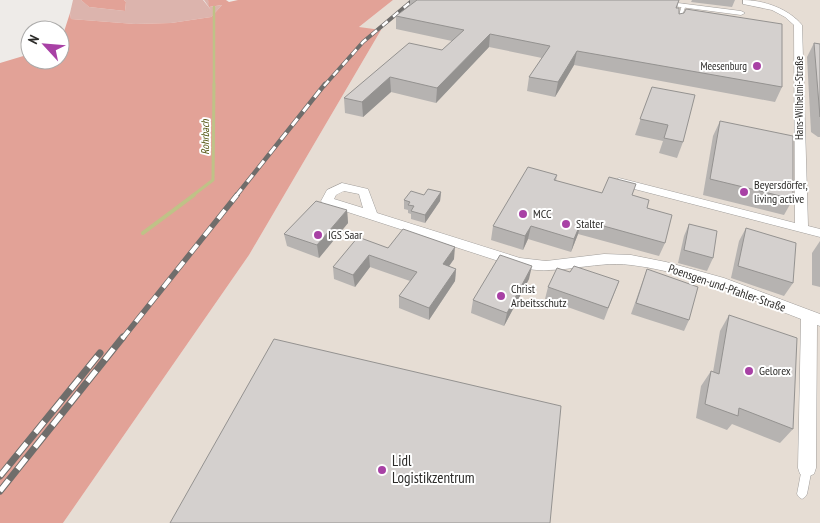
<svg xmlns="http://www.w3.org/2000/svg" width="820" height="523" font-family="'PT Sans Narrow',sans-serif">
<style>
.built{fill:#e6ddd4}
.green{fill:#dcb4ad}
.forest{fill:#e2a297}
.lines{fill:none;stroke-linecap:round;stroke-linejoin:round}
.stream-far2{stroke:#bfc287;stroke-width:2.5}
.stream-far1{stroke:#bfc287;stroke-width:3}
.stream{stroke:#bfc287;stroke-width:4}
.service-casing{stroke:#a19e9b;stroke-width:1}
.minor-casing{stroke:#a19e9b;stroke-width:1}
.service{fill:#fff;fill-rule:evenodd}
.minor{fill:#fff;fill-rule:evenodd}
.rail-far3-casing{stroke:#6f6d6b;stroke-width:4}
.rail-far2-casing{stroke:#6f6d6b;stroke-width:4.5}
.rail-far1-casing{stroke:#6f6d6b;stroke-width:5.5}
.rail-casing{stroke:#6f6d6b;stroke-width:7}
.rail-far3{stroke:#fff;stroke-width:2.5;stroke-dasharray:7;stroke-linecap:butt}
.rail-far2{stroke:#fff;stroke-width:3;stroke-dasharray:9;stroke-linecap:butt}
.rail-far1{stroke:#fff;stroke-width:4;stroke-dasharray:11;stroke-linecap:butt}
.rail{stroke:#fff;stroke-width:5;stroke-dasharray:14;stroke-linecap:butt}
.wall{fill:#b6b3b1}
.shaded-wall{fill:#949290}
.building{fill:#d4d0ce;stroke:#949290}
.poi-dot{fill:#a841a5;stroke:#fff;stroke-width:2}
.labels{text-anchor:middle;stroke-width:4;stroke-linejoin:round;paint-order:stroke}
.far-poi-label{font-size:11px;fill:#2c2b29;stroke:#fff;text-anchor:end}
.far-street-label{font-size:11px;fill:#2c2b29;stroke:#fff}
.far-water-label{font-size:11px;font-style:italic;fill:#50520c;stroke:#fff}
.poi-label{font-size:12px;fill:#2c2b29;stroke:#fff;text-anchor:start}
.street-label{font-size:12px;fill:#2c2b29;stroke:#fff}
.near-poi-label{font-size:15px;fill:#2c2b29;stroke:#fff;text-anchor:start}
</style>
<rect width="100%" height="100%" fill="#eeebe8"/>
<path class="built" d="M393,0H820V523H63L249,255L381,30L358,28Z"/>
<path class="green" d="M73,0H81L89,7L125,11L126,2L124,0H203L211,10L204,0H208L210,7L222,5L211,17L171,23L135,24L71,19L70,13Z"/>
<g class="forest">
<path d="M81,0H124L126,2L125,11L89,7Z"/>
<path d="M208,0H226L229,2L238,0H393L359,27L381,30L249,255L63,523H0V63L30,54V60H60V44L70,13L71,19L135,24L171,23L211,17L222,5L209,7Z"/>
</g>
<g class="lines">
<path class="stream-far2" d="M214,86V7"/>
<path class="stream-far1" d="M192,196L213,180L214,84"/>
<path class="stream" d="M143,233L194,195"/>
<g class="service-casing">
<g id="service">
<path d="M684,4L686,5L680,21L677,22L682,5Z"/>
<path d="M807,463L810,465L812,468L807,494L805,497L802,499L799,497L797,494L802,468L804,465Z"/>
</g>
</g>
<g class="minor-casing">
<g id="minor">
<path d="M743,0C764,0 789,9 802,25L808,226L820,229V237L615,184L613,182L619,178L795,223L794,25L785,17L772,10L743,4Z"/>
<path d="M662,1L741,11L745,13L741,15L665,5L661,3Z"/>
<path d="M342,183L368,189L377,213L520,258L546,261L604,254L631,255L666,262L724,278L820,314V326L817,325L816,468L814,474L807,477L800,474L798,468L801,319C746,298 690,272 631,265C592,260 553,278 514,266L323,204L321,201L327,190ZM344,191L359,194L363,208L334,199L336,195Z"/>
</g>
</g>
<use href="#service" class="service"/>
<use href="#minor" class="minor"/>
<g class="rail-far3-casing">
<path id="rail-far3" d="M324,86L363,42L413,0"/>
</g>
<g class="rail-far2-casing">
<path id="rail-far2" d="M236,196L325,84"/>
</g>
<g class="rail-far1-casing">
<path id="rail-far1" d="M122,339L237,195"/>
</g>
<g class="rail-casing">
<g id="rail">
<path d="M0,476L100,353"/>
<path d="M0,491L123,337"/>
</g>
</g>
<use href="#rail-far3" class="rail-far3"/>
<use href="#rail-far2" class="rail-far2"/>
<use href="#rail-far1" class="rail-far1"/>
<use href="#rail" class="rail"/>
</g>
<g class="wall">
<path d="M410,0H679L677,8L679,14L782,87L775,102L574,65L555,97L527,91L529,77L542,58L489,47L436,103L391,92L363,117L345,113L344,98L442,50L452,41L396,29V16L410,6Z"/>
<path d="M692,0H735L732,7L691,2Z"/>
<path d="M814,43L820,44V137H818L811,132L807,57Z"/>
<path d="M652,87L683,142L677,158L659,153L663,141L635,135Z"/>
<path d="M720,121L793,199L784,215L703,195L713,136Z"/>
<path d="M557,175L556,181L602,193L632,195L647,208L665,243L659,256L578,234L571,252L528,239L523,250L491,240L493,226Z"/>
<path d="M441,192L440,201L425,223L411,219V214L408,213V210L404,209V200L424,195Z"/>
<path d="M347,210L348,223L319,258L287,246L284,234Z"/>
<path d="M689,224L713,258L707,271L678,263L684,236Z"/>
<path d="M746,228L793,283L784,296L731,278L739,241Z"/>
<path d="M820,241V287L812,285V253Z"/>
<path d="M388,248L454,259L449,266L456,269L455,281L429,320L399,308V296L410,281L370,267L355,287L334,279L333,267Z"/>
<path d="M647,269L689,320L684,331L631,314Z"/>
<path d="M570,272L619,281L604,320L545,299L548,287Z"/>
<path d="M529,279L504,326L471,313L473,300Z"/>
<path d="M729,315L793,429L780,443L732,424L727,430L696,418L701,386L711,371L713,372L720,331Z"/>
</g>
<g class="shaded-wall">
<path d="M490,34L489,47L436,103L437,88Z"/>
<path d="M577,51L574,65L555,97L558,82Z"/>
<path d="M390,77L391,92L363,117L362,102Z"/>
<path d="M441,192L440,201L425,223V215Z"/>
<path d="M347,210L348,223L319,258L317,245Z"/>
<path d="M582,220L578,234L571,252L574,239Z"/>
<path d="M531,226L528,239L523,250L525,236Z"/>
<path d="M455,247L454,259L442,276L443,264Z"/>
<path d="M369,255L370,267L355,287L353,275Z"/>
<path d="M532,266L529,279L504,326L507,313Z"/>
<path d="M456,269L455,281L429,320V308Z"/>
</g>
<g class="building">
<path d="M417,0H679L676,8H679V14L684,13L686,9L782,24V87L577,51L558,82L529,77L550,46L490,34L437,88L390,77L362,102L344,98L409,43L442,50L464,30L396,16Z"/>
<path d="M814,43L820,44V117Z"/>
<path d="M652,87L695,95L683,142L664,138L668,125L640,119Z"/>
<path d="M720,121L793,136V199L710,179Z"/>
<path d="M528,167L557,175L554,180L602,193L609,177L636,184L632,195L649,200L647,208L672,215L665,243L582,220L574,239L531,226L525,236L493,226Z"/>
<path d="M428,189L441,192L425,215L411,211L414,206L408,205L410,202L404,200L411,191L424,195Z"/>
<path d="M316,201L347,210L317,245L284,234Z"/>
<path d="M689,224L717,231L713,258L684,250Z"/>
<path d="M746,228L796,243L793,283L738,266Z"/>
<path d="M403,229L455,247L443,264L456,269L429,308L399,296L417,272L369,255L353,275L333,267L358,237L388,248Z"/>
<path d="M500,255L532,266L507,313L473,300Z"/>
<path d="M574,266L619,281L608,308L548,287L557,268L570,272Z"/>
<path d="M647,269L698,287L689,320L636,303Z"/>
<path d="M729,315L797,338L793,429L739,408L738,416L705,404L711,371L719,374Z"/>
<path d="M274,339L561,406L550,523H170Z"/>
</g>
<g class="poi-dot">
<circle cx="757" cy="66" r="5"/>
<circle cx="744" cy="192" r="5"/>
<circle cx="523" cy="214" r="5"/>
<circle cx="566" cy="224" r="5"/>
<circle cx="318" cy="235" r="5"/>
<circle cx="501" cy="296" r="5"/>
<circle cx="749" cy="371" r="5"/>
<circle cx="382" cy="470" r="5"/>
</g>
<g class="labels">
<g class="far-poi-label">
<text x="747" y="70">Meesenburg</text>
</g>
<g class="far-street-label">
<text transform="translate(799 98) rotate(-90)" y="4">Hans-Wilhelmi-Straße</text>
</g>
<g class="far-water-label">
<text transform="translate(205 137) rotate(-90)" y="4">Rohrbach</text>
</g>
<g class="poi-label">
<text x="754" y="189">Beyersdörfer,<tspan x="754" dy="14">living active</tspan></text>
<text x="533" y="218">MCC</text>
<text x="576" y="228">Stalter</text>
<text x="328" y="239">IGS Saar</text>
<text x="511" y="293">Christ<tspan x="511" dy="14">Arbeitsschutz</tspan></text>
<text x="759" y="375">Gelorex</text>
</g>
<g class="street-label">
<text transform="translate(727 288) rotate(19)" y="4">Poensgen-und-Pfahler-Straße</text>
</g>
<g class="near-poi-label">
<text x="392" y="466">Lidl<tspan x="392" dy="17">Logistikzentrum</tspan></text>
</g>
</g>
<g transform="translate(45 45) rotate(296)"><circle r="24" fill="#ffffff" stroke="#abaaa9"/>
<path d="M0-4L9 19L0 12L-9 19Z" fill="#a841a5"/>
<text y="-8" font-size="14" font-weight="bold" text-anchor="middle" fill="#2c2b29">N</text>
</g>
</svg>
